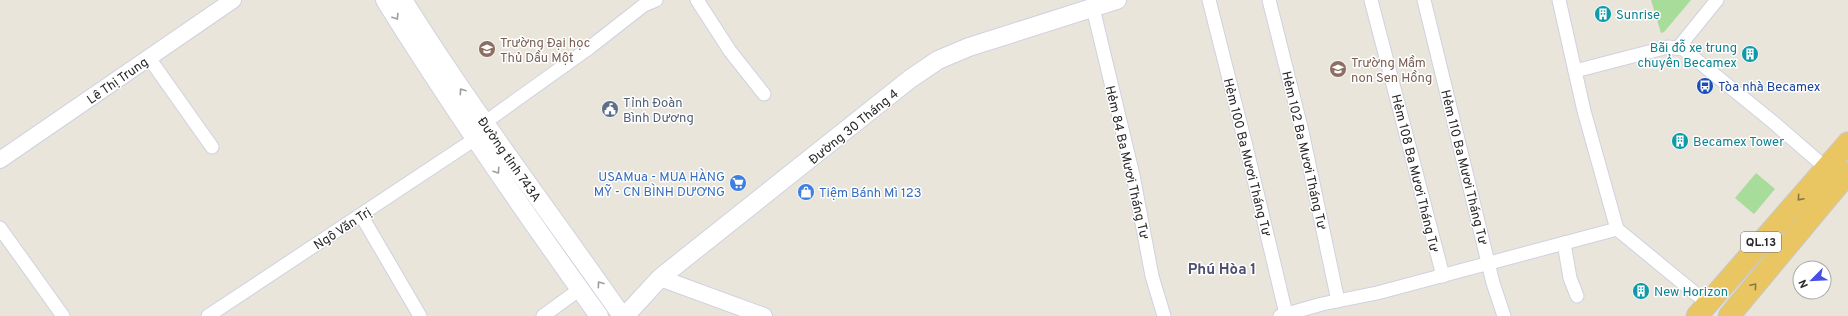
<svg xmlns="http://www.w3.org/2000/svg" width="1848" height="316" font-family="Overpass,sans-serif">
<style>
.green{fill:#a8dc9b}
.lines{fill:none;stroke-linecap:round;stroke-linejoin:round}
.minor-casing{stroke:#d0d1e0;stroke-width:15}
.tertiary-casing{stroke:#d0d1e0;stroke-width:18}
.secondary-casing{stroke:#d0d1e0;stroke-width:20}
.trunk-casing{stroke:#c7c7c7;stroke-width:23}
.minor{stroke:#fff;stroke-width:13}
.tertiary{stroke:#fff;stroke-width:16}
.secondary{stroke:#fff;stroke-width:18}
.trunk{stroke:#eac663;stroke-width:21}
.oneway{stroke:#9e9e9e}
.oneway2{stroke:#897746}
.labels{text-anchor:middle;stroke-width:3;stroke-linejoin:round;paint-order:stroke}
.shield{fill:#fff;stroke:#686868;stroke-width:1}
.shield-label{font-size:12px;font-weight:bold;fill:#282828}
.culture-label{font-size:13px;fill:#0d838f;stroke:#fff;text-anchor:start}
.education-label{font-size:13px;fill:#785e54;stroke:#fff;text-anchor:start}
.street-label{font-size:13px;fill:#282828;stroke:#fff}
.transit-label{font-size:13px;fill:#164399;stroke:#fff;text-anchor:start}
.service-label{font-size:13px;fill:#4e5e75;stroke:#fff;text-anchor:start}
.shop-label{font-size:13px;fill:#366cbe;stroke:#fff;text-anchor:end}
.quarter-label{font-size:15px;font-weight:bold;fill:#4d4e74;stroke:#fff}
</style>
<rect width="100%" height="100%" fill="#e9e5db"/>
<g class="green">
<path d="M1651,0H1691L1664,32L1661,33Z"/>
<path d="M1756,173L1775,189L1754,214L1735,198Z"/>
</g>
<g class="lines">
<g class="minor-casing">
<g id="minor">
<path d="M697,0L730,51L764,94"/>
<path d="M1209,0L1246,146L1286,314"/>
<path d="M1269,0L1302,131L1338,301"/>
<path d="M1371,0L1443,276"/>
<path d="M1424,0L1493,283L1504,316"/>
<path d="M1559,0L1584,111L1617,229L1707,303"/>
<path d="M1093,8L1133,175L1152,276L1164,316"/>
<path d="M1678,48L1717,0"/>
<path d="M149,58L212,147"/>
<path d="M1575,71L1668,47L1683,49L1773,122L1826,168"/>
<path d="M484,123L589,48L644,5L656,0"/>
<path d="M361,215L420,316"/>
<path d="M0,228L63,316"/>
<path d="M1564,243L1570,278L1577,296"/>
<path d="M208,316L475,139"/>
<path d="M543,316L580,289"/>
<path d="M1280,316L1322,304L1377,293L1617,229"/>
</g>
</g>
<g class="tertiary-casing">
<g id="tertiary">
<path d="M0,160L233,0"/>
<path d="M660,278L764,316"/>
</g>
</g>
<g class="secondary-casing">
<g id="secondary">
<path d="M385,0C452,108 525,213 599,316"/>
<path d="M403,0C471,109 549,211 622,316"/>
<path d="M625,316L660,278L910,79L938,60L969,47L1117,0"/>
</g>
</g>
<g class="trunk-casing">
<g id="trunk">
<path d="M1697,316L1848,143"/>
<path d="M1729,316L1848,173"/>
</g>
</g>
<use href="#minor" class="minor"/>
<use href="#tertiary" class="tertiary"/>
<use href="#secondary" class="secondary"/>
<use href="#trunk" class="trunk"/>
</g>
<defs><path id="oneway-chevron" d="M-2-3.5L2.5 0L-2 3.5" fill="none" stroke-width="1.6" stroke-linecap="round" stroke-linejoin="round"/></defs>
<g class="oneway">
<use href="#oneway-chevron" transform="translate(396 17) rotate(58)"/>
<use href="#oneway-chevron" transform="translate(462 91) rotate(-124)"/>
<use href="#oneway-chevron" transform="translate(497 171) rotate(56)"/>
<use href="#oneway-chevron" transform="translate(600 284) rotate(-126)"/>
</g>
<g class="oneway2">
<use href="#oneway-chevron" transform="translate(1800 198) rotate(131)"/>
<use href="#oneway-chevron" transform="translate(1754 286) rotate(-50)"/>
</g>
<defs>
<g id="building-disc" transform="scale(0.9)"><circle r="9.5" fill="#0f9aa8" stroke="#fff"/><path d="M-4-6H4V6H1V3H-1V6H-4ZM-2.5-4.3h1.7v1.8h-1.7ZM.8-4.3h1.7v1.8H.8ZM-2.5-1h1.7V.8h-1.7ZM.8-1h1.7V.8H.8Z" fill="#fff"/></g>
<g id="university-disc" transform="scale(0.9)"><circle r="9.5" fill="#8d6e63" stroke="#fff"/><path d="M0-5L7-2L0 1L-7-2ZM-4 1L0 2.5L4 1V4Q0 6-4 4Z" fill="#fff"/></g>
<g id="school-disc" transform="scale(0.9)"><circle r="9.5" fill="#8d6e63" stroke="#fff"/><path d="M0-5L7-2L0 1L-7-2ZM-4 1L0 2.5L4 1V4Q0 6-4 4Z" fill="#fff"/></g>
<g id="bus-disc" transform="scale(0.9)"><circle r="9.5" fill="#1a4fb4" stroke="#fff"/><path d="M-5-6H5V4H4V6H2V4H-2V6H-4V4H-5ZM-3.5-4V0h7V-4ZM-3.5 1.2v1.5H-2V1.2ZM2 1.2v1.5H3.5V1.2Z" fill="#fff"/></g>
<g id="civic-disc" transform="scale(0.9)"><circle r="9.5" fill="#5c6f8a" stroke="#fff"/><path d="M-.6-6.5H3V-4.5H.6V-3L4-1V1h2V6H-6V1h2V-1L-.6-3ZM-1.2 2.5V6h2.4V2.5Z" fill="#fff"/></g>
<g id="supermarket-disc" transform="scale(0.9)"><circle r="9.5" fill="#3f7fe0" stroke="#fff"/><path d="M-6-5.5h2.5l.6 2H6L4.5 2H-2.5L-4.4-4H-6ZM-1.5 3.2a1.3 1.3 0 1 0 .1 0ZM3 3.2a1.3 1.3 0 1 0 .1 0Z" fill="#fff"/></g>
<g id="shop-disc" transform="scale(0.9)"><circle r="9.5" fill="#3f7fe0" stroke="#fff"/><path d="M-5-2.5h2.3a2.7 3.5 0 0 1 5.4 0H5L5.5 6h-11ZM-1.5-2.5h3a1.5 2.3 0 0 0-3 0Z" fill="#fff"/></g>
</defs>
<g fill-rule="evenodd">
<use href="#building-disc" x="1603" y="14"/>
<use href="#university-disc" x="487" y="49"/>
<use href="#building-disc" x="1750" y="54"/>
<use href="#school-disc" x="1338" y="69"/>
<use href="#bus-disc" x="1705" y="86"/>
<use href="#civic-disc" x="610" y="109"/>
<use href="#building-disc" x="1680" y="141"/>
<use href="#supermarket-disc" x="738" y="183"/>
<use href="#shop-disc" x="806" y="192"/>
<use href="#building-disc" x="1641" y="291"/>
</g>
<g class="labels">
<rect class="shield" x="1741" y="232" width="40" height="20" rx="3"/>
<g class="shield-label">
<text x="1761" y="246">QL.13</text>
</g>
<g class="culture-label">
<text x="1616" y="19">Sunrise</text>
<text x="1737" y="52" text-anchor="end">Bãi đỗ xe trung<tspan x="1737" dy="15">chuyển Becamex</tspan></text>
<text x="1693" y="146">Becamex Tower</text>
<text x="1654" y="296">New Horizon</text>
</g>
<g class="education-label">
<text x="500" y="47">Trường Đại học<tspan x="500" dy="15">Thủ Dầu Một</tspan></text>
<text x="1351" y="67">Trường Mầm<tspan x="1351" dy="15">non Sen Hồng</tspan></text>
</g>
<g class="street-label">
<text transform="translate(117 80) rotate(-35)" y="5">Lê Thị Trung</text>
<text transform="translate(853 126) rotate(-39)" y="5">Đường 30 Tháng 4</text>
<text transform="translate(1305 150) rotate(77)" y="5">Hẻm 102 Ba Mươi Tháng Tư</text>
<text transform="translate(1248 157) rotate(76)" y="5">Hẻm 100 Ba Mươi Tháng Tư</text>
<text transform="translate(510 159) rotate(55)" y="5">Đường tỉnh 743A</text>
<text transform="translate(1128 162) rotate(77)" y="5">Hẻm 84 Ba Mươi Tháng Tư</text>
<text transform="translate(1465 167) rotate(76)" y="5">Hẻm 110 Ba Mươi Tháng Tư</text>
<text transform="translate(1416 173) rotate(76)" y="5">Hẻm 108 Ba Mươi Tháng Tư</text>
<text transform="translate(342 228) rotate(-33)" y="5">Ngô Văn Trị</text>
</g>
<g class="transit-label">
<text x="1718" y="91">Tòa nhà Becamex</text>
</g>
<g class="service-label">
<text x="623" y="107">Tỉnh Đoàn<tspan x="623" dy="15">Bình Dương</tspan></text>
</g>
<g class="shop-label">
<text x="725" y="181">USAMua - MUA HÀNG<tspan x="725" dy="15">MỸ - CN BÌNH DƯƠNG</tspan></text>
<text x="819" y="197" text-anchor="start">Tiệm Bánh Mì 123</text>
</g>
<g class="quarter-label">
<text x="1222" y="274">Phú Hòa 1</text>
</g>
</g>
<g transform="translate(1812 280) rotate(246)"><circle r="19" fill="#ffffff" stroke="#a9a9a9"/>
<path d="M0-3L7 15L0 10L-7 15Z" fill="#484ee9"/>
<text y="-6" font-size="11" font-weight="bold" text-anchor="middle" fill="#282828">N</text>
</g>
</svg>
